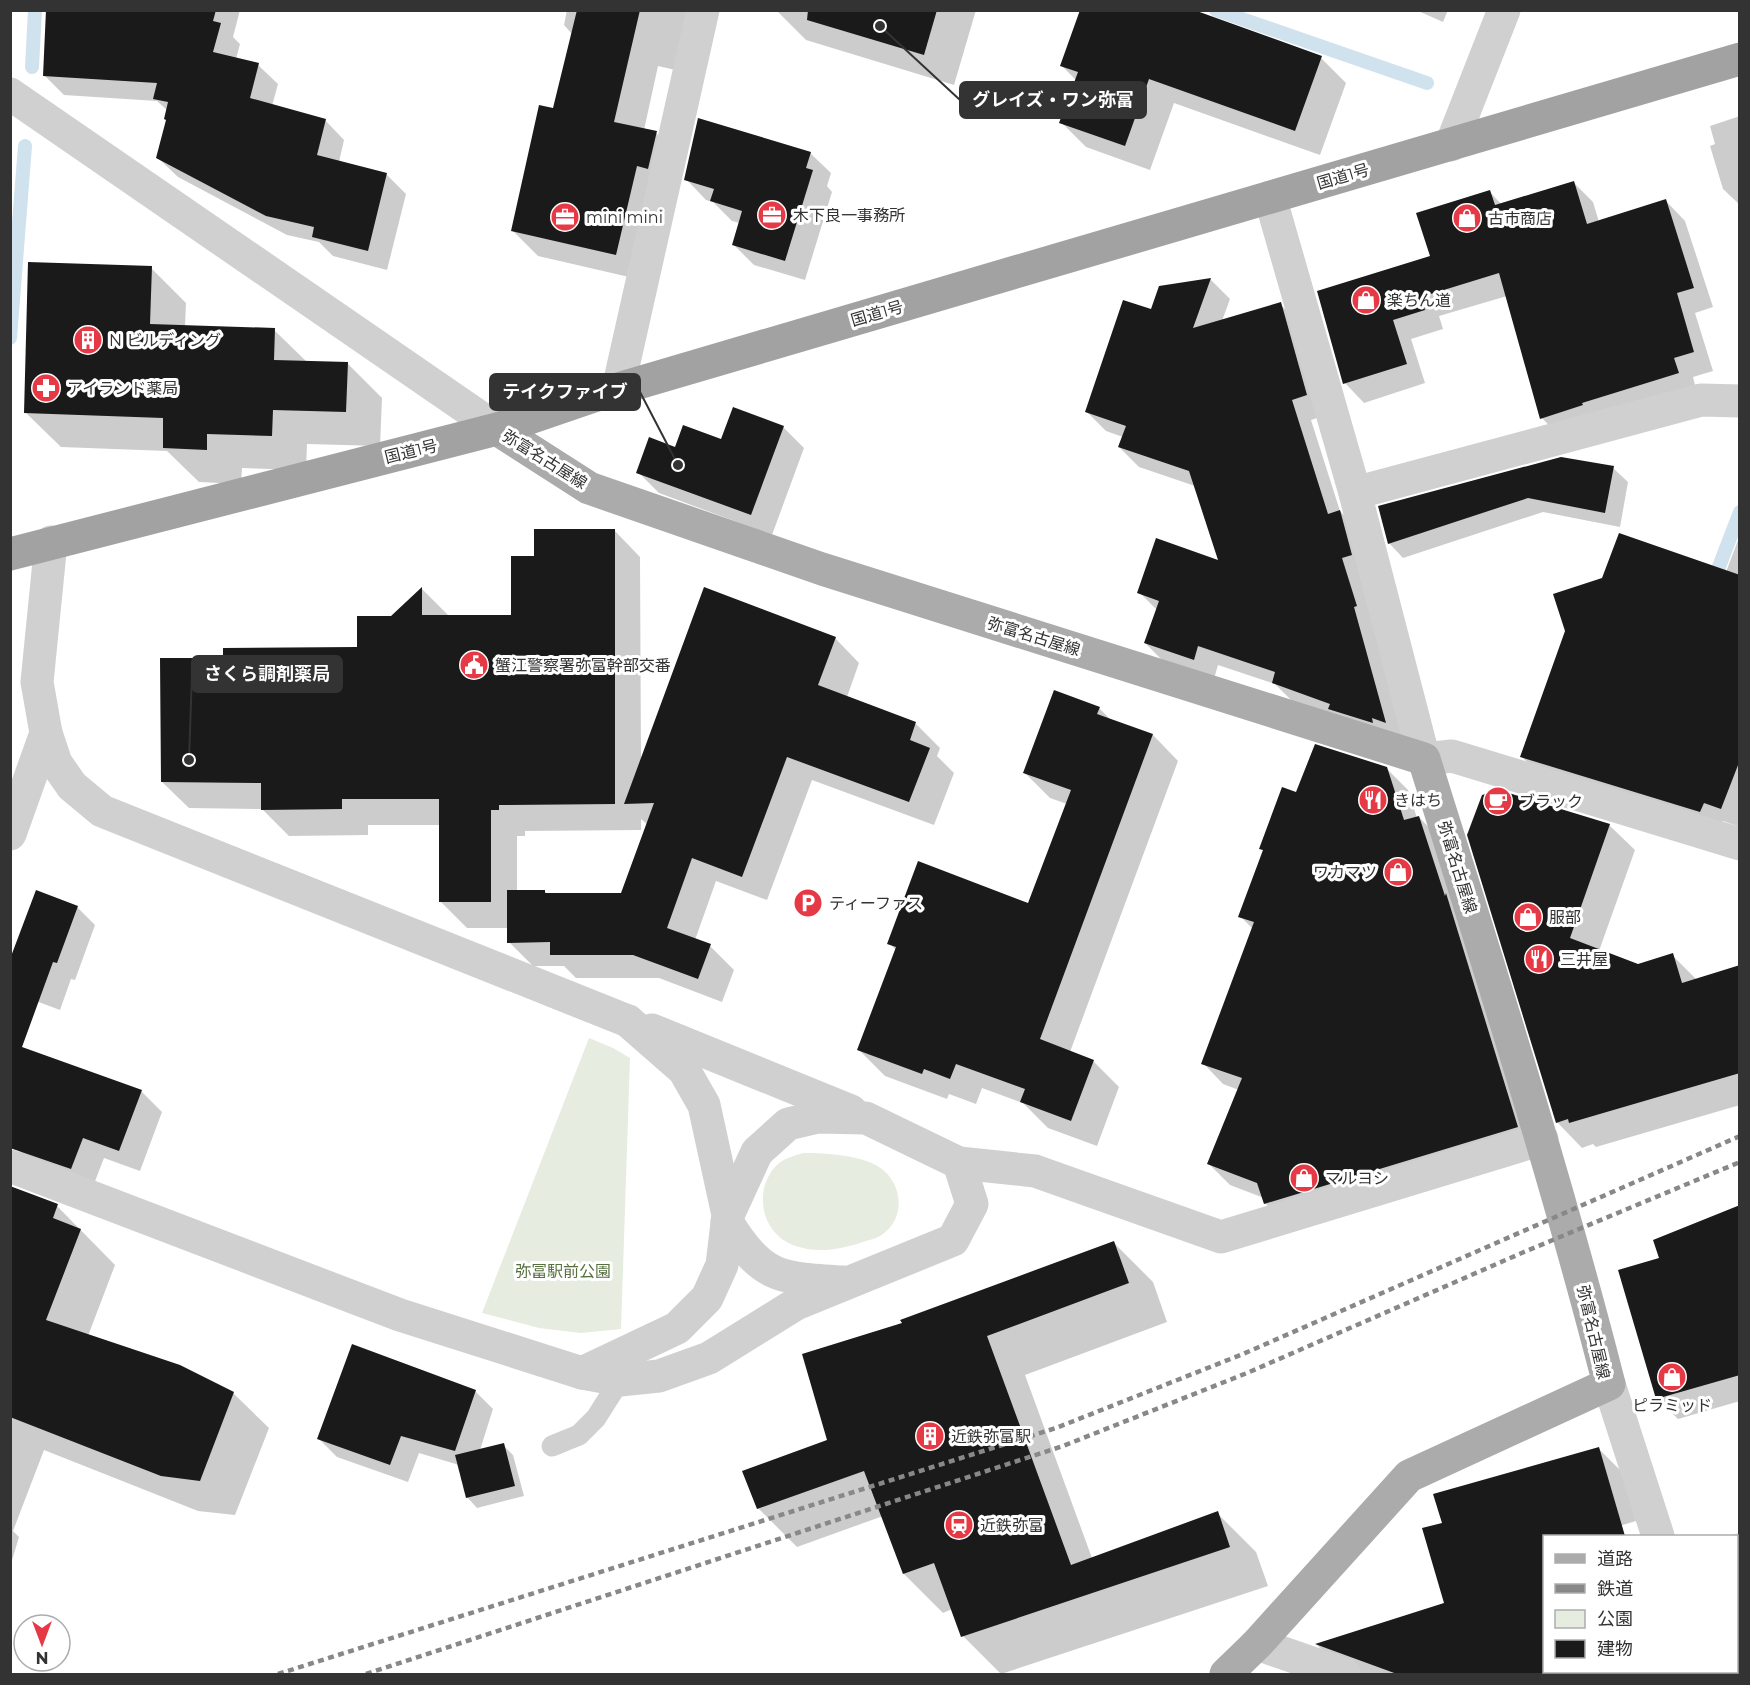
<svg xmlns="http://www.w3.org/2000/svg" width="1750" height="1685" font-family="Montserrat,'Noto Sans JP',sans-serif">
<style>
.green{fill:#e6ecdf}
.shadow{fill:#0003;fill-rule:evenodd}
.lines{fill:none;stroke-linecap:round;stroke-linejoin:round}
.stream{stroke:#cfe2ee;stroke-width:14}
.building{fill:#1a1a1a}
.service{stroke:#d0d0d0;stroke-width:21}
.minor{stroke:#d0d0d0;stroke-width:33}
.tertiary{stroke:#d0d0d0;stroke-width:33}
.primary{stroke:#ababab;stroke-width:33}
.trunk{stroke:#a2a2a2;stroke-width:33}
.rail{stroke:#888;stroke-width:4.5;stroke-dasharray:6 4.5;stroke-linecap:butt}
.labels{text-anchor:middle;stroke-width:6;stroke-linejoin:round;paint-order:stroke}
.street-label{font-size:16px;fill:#333;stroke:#fff}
.poi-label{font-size:16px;fill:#333;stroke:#fff;text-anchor:start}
.park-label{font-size:16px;fill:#56703f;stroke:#fff}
.leader{fill:none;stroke:#333;stroke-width:2}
.callout-dot{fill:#333;stroke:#fff;stroke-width:2}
.callout{fill:#333;stroke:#333;stroke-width:2}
.callout-label{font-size:18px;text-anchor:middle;font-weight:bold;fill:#fff}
</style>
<rect width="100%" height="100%" fill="#fff"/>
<g class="green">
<path d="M589,1038L613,1048L630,1058L621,1329L581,1333L539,1328L482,1313Z"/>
<path d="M803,1153C824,1153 861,1155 879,1167C903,1182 907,1220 880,1236C875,1239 868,1240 863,1242C841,1249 818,1254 796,1246C763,1236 752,1193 775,1167C782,1159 793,1156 803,1153Z"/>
</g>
<g class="shadow">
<path d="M48,10H240L233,37L240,44L236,59L258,65L278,84L272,106L325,120L344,140L339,162L387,175L406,194L387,270L333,256L319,242L287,235L178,177L158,158L167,121L168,111L157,101L64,95L44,75Z"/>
<path d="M567,10H708L693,74L658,66L644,130L656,133L682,159L642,280L538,256L512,230L554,110L572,34L564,25Z"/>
<path d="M776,10H976L954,85L806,40Z"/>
<path d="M1416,10H1448L1443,22Z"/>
<path d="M1321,58L1346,83L1320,155L1174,103L1150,170L1086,147L1061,122L1076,80L1062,66Z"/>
<path d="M1740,116V205L1723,189L1710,146L1715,144L1710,126Z"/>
<path d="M810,153L831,173L827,186L832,192L805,280L754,265L734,245L740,223L732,221L713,202L706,200L686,179Z"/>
<path d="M1574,183L1593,202L1599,222L1666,201L1685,221L1713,307L1695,313L1713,371L1693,377L1697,393L1561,438L1542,418L1507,296L1439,316L1443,329L1411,339L1425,383L1364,403L1345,383L1432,257L1489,191L1502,205Z"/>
<path d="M151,268L186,303L185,327L274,330L307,362L348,364L382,398L380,446L307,444L306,470L242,468L241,484L199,482L167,451L61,447L26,413Z"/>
<path d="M1210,279L1230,299L1222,321L1280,304L1300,324L1326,415L1311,420L1340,511L1359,531L1404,742L1293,702L1275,684L1218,665L1214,679L1165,663L1145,643L1157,610L1139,592L1220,562L1195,486L1139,467L1119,447L1123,437L1106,431L1086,411L1152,311Z"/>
<path d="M783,427L804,448L772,535L659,493L638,472L676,448L722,441Z"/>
<path d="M1613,468L1628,482L1620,527L1543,512L1403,558L1389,543Z"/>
<path d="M614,530L640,557L641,761L835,638L859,663L847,697L916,724L940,748L937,756L954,773L934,825L812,780L767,900L716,881L695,940L710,946L734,970L722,1002L659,978H576L564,966H533L509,942V928H467L441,902V825H368V835L289,836L262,809L189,808L162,782L225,660L358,649L422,589L448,615L513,616L536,558ZM641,819L648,825L622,894H548L544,891H517V836H525V831L641,830Z"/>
<path d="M1740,535V827L1723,821L1720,831L1541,776L1522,757L1726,572Z"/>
<path d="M1099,708L1112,721L1153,735L1178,761L1070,1052L1093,1061L1119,1087L1097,1146L1048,1128L1023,1103L982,1088L976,1104L949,1094L947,1099L885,1076L859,1050L896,950L889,943L1029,905L1067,804L1050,798L1025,773Z"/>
<path d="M1386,768L1408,790L1417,818L1419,817L1439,838L1538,1148L1286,1224L1265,1203L1264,1198L1230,1185L1209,1164L1239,1090L1223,1084L1203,1063L1253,929L1240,916L1264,852L1261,848L1297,794Z"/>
<path d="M1609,825L1635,850L1599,951L1638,966L1672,955L1697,980L1740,966V1105L1596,1147L1593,1144L1582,1148L1557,1122L1469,835Z"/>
<path d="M77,907L95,925L75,980L71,979L60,1010L28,998Z"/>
<path d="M141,1091L162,1112L140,1171L104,1158L92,1189L37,1169L16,1148Z"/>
<path d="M10,1187L57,1206L115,1265L88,1336L233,1393L269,1428L235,1515L198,1511L44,1450L13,1531L19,1537L10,1567Z"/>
<path d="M1740,1206V1401L1678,1419L1657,1398L1660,1259Z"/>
<path d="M1114,1243L1153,1282L1167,1322L1025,1375L1092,1558L1217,1513L1256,1552L1268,1586L1001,1674L963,1636L952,1609L943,1613L904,1574L883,1516L797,1547L758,1508L829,1441L903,1324Z"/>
<path d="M475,1391L493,1409L480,1450L503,1445L513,1455L524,1496L477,1508L467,1497L459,1465L419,1453L408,1482L337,1457L319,1439Z"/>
<path d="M1599,1449L1622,1472L1636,1521L1616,1527L1619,1536H1544V1672H1668L1667,1674H1360L1339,1667L1317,1645L1446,1604L1444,1524Z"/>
<path d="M1740,1533V1674H1735L1734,1672H1736V1536H1727Z"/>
</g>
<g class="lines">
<g class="stream">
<path d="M1216,10L1427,83"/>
<path d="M32,67L35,10"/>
<path d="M10,338L25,146"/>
<path d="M1712,585L1740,512"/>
</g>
</g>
<g class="building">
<path d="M46,10H216L213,21L221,23L213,52L259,63L250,98L326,119L317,155L387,173L368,251L312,237L314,227L266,216L156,158L166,120L164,119L168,102L153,99L157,83L43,76Z"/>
<path d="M577,10H640L614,122L657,131L648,169L637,166L616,255L511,231L539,105L553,108Z"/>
<path d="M808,10H937L924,55L807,20Z"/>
<path d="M1080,10H1194L1322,56L1295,131L1149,79L1125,146L1059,123L1078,72L1060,66Z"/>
<path d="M698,118L811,152L806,168L813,170L785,261L732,245L742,211L710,201L714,189L684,180Z"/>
<path d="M1574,181L1587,224L1666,199L1694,288L1677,293L1694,352L1674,358L1679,373L1582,403L1583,405L1540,419L1499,273L1421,297L1425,310L1393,320L1407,364L1343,384L1317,291L1430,256L1416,213L1490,190L1495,205Z"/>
<path d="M28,262L152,266L150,324L275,328L274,360L348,362L346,412L273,410L272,436L207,434V450L163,448V418L24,413Z"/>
<path d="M1211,278L1193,328L1281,302L1307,395L1292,400L1328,514L1340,510L1352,555L1342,558L1357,606L1354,607L1386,723L1372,718L1373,723L1328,709L1330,704L1272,683L1275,672L1198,646L1194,660L1144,643L1159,601L1137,593L1156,538L1218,560L1189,471L1118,447L1126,426L1085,412L1123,300L1151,309L1159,286Z"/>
<path d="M733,407L784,426L751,515L636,473L649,437L675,447L683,425L721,439Z"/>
<path d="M1561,457L1614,466L1605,513L1528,498L1388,544L1378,506Z"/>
<path d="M534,529H615V804L499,805V810H491V902H439V799H342V809L261,810V783L161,782L160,658H223V648L357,647V616H391L422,587V615H511V556H534Z"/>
<path d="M1619,533L1740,575V760L1721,809L1704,803L1700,812L1520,757L1565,631L1553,594L1602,578Z"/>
<path d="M704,587L836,637L818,685L916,722L910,740L930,748L909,802L787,757L742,877L692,858L667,928L711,944L698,979L633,955H550V942L507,943V890H545V893H621L654,803L624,804Z"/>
<path d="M1054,690L1100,707L1097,714L1153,734L1040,1039L1094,1060L1071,1121L1020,1102L1025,1089L956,1064L950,1079L924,1069L922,1074L857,1050L896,947L887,944L918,861L1028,903L1071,790L1023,773Z"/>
<path d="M1315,744L1387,767L1404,820L1419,816L1445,896L1446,893L1518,1127L1264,1204L1257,1183L1207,1164L1242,1078L1201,1064L1254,922L1238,917L1263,850L1259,849L1282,787L1296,792Z"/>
<path d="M1499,790L1610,824L1570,938L1638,964L1673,953L1682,983L1740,965V1073L1569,1123L1568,1119L1556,1123L1467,835L1482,795Z"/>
<path d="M36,890L78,906L57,963L53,962L22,1047L142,1090L119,1151L83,1138L71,1169L10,1148V959Z"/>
<path d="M10,1186L58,1204L53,1218L81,1229L46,1320L180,1365L234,1392L200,1481L161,1476L10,1417Z"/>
<path d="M1740,1205V1375L1656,1399L1618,1270L1659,1258L1653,1240Z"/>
<path d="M1114,1241L1129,1283L987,1336L1071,1565L1218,1511L1230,1547L961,1637L934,1563L903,1574L864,1471L757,1509L742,1471L827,1440L802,1354L902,1323L900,1320Z"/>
<path d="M352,1344L476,1390L455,1451L401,1436L390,1465L317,1439Z"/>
<path d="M504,1443L515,1486L466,1498L455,1455Z"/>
<path d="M1599,1447L1625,1536H1545V1674H1397L1315,1644L1444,1603L1422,1528L1442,1523L1433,1494Z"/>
</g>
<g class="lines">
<path class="service" d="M552,1446L579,1435L596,1418L620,1380"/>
<g class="minor">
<path d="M1451,145L1504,10"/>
<path d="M1270,197L1355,493L1424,759L1452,756L1740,844"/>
<path d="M618,389L703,10"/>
<path d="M1355,493L1701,400L1740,401"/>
<path d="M10,834L46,733"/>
<path d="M652,1030L851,1111"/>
<path d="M959,1163L1035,1171L1221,1237L1542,1139"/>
<path d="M10,1166L400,1315L582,1373L620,1380L659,1376L709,1358L796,1304L953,1240L972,1204L959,1163L866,1118L818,1117L788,1124L757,1152L728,1215"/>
<path d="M727,1222C763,1279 779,1278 843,1282"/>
<path d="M582,1373L677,1328L707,1298L722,1265L728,1215L704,1105L684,1070L628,1021"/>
<path d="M1257,1644L1344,1674"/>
</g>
<g class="tertiary">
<path d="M10,94L497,429"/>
<path d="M51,542L37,682L46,733L56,763L72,786L102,811L628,1021"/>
<path d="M1609,1384L1658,1536"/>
<path d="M1701,1672V1674"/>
</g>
<path class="primary" d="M497,429L589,488L822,569L1424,759C1489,967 1555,1173 1609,1384L1409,1476L1257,1644L1226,1674"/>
<path class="trunk" d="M10,554L497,429L594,396L1740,59"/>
<g class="rail">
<path d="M278,1674L1056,1428L1243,1354L1740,1136"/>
<path d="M366,1674L1063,1446L1247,1373L1524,1252L1740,1162"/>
</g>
</g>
<defs>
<g id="office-disc" transform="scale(1.5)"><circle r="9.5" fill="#e63946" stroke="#fff"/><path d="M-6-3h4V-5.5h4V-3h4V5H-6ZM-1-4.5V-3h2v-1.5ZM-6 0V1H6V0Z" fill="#fff"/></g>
<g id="shop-disc" transform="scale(1.5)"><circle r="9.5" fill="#e63946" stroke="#fff"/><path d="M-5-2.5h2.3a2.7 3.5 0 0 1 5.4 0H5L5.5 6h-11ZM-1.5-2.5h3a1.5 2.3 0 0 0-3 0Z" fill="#fff"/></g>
<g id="building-disc" transform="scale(1.5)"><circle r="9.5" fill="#e63946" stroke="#fff"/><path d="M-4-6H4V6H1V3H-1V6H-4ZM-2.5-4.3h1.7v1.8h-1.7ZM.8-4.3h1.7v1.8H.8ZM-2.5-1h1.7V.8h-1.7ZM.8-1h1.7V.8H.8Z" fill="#fff"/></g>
<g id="pharmacy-disc" transform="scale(1.5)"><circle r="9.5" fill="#e63946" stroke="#fff"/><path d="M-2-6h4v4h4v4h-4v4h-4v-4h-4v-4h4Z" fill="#fff"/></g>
<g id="civic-disc" transform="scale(1.5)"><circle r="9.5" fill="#e63946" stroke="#fff"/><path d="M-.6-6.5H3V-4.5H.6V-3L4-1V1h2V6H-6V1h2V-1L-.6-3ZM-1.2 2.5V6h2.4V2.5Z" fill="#fff"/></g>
<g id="restaurant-disc" transform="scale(1.5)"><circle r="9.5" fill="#e63946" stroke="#fff"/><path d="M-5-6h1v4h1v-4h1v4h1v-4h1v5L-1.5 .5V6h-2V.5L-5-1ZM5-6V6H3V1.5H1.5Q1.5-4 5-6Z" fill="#fff"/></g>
<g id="cafe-disc" transform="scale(1.5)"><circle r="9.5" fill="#e63946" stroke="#fff"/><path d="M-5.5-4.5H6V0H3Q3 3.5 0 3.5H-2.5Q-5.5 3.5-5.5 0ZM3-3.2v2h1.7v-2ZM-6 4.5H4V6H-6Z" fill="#fff"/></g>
<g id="parking-disc" transform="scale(1.5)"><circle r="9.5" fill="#e63946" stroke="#fff"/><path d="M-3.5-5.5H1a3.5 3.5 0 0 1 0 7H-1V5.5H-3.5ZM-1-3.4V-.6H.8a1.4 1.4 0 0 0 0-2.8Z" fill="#fff"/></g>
<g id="station-disc" transform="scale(1.5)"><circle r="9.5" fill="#e63946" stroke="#fff"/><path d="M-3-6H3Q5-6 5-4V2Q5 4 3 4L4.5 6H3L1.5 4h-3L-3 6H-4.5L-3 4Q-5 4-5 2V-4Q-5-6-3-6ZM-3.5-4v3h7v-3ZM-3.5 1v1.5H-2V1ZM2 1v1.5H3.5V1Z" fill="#fff"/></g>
</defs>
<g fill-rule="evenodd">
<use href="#office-disc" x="772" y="215"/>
<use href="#office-disc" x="565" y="217"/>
<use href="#shop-disc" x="1467" y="218"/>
<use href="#shop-disc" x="1366" y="300"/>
<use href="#building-disc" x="88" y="340"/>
<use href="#pharmacy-disc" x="46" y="388"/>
<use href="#civic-disc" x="474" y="665"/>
<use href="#restaurant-disc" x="1373" y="800"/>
<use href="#cafe-disc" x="1498" y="801"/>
<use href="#shop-disc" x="1398" y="872"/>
<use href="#parking-disc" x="808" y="903"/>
<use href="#shop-disc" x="1528" y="917"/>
<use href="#restaurant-disc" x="1539" y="959"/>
<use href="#shop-disc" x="1304" y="1178"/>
<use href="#shop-disc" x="1672" y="1377"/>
<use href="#building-disc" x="930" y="1436"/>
<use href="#station-disc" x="959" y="1525"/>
</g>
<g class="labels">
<g class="street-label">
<text transform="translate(1343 176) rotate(-16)" y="6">国道1号</text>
<text transform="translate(877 313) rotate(-16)" y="6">国道1号</text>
<text transform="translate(411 451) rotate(-14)" y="6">国道1号</text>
<text transform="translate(545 459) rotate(32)" y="6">弥富名古屋線</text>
<text transform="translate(1034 636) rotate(17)" y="6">弥富名古屋線</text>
<text transform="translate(1458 867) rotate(73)" y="6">弥富名古屋線</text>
<text transform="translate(1594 1332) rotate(77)" y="6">弥富名古屋線</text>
</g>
<g class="poi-label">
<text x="793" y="221">木下良一事務所</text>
<text x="586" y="223">mini mini</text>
<text x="1488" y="224">古市商店</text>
<text x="1387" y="306">楽ちん道</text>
<text x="109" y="346">N ビルディング</text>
<text x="67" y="394">アイランド薬局</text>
<text x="495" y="671">蟹江警察署弥富幹部交番</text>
<text x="1394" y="806">きはち</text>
<text x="1519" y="807">ブラック</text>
<text x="1377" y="878" text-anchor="end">ワカマツ</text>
<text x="829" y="909">ティーファス</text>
<text x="1549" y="923">服部</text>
<text x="1560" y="965">三井屋</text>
<text x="1325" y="1184">マルヨシ</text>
<text x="1672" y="1411" text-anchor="middle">ピラミッド</text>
<text x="951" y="1442">近鉄弥富駅</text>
<text x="980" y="1531">近鉄弥富</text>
</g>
<g class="park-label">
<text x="563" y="1277">弥冨駅前公園</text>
</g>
</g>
<path class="leader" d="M880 26L960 100M678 465L640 392M189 760L192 674"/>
<g class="callout-dot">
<circle cx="880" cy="26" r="6"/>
<circle cx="678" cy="465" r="6"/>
<circle cx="189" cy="760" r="6"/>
</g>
<g class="callout">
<rect x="960" y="82" width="186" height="36" rx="6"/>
<rect x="490" y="374" width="150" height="36" rx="6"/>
<rect x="192" y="656" width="150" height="36" rx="6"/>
</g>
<g class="callout-label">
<text x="1053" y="106">グレイズ・ワン弥富</text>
<text x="565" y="398">テイクファイブ</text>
<text x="267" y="680">さくら調剤薬局</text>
</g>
<rect width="1750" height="1685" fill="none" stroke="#333333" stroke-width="24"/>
<rect x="1543" y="1535" width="195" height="138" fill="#ffffff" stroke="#adadad" stroke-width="1.5"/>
<rect x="1555" y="1554" width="30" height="9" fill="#ababab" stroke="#adadad" stroke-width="1.5"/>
<text x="1597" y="1565" font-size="18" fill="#333333">道路</text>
<rect x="1555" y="1584" width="30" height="9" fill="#888888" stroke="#adadad" stroke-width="1.5"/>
<text x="1597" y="1595" font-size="18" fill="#333333">鉄道</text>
<rect x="1555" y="1610" width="30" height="18" fill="#e6ecdf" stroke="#adadad" stroke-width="1.5"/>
<text x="1597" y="1625" font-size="18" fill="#333333">公園</text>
<rect x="1555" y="1640" width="30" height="18" fill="#1a1a1a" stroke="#adadad" stroke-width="1.5"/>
<text x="1597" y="1655" font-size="18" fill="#333333">建物</text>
<g transform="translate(42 1643) rotate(180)"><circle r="28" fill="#ffffff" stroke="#adadad" stroke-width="1.5"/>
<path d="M0-4.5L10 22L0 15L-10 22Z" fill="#e63946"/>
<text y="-9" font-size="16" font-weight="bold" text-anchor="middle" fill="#333333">N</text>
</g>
</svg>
